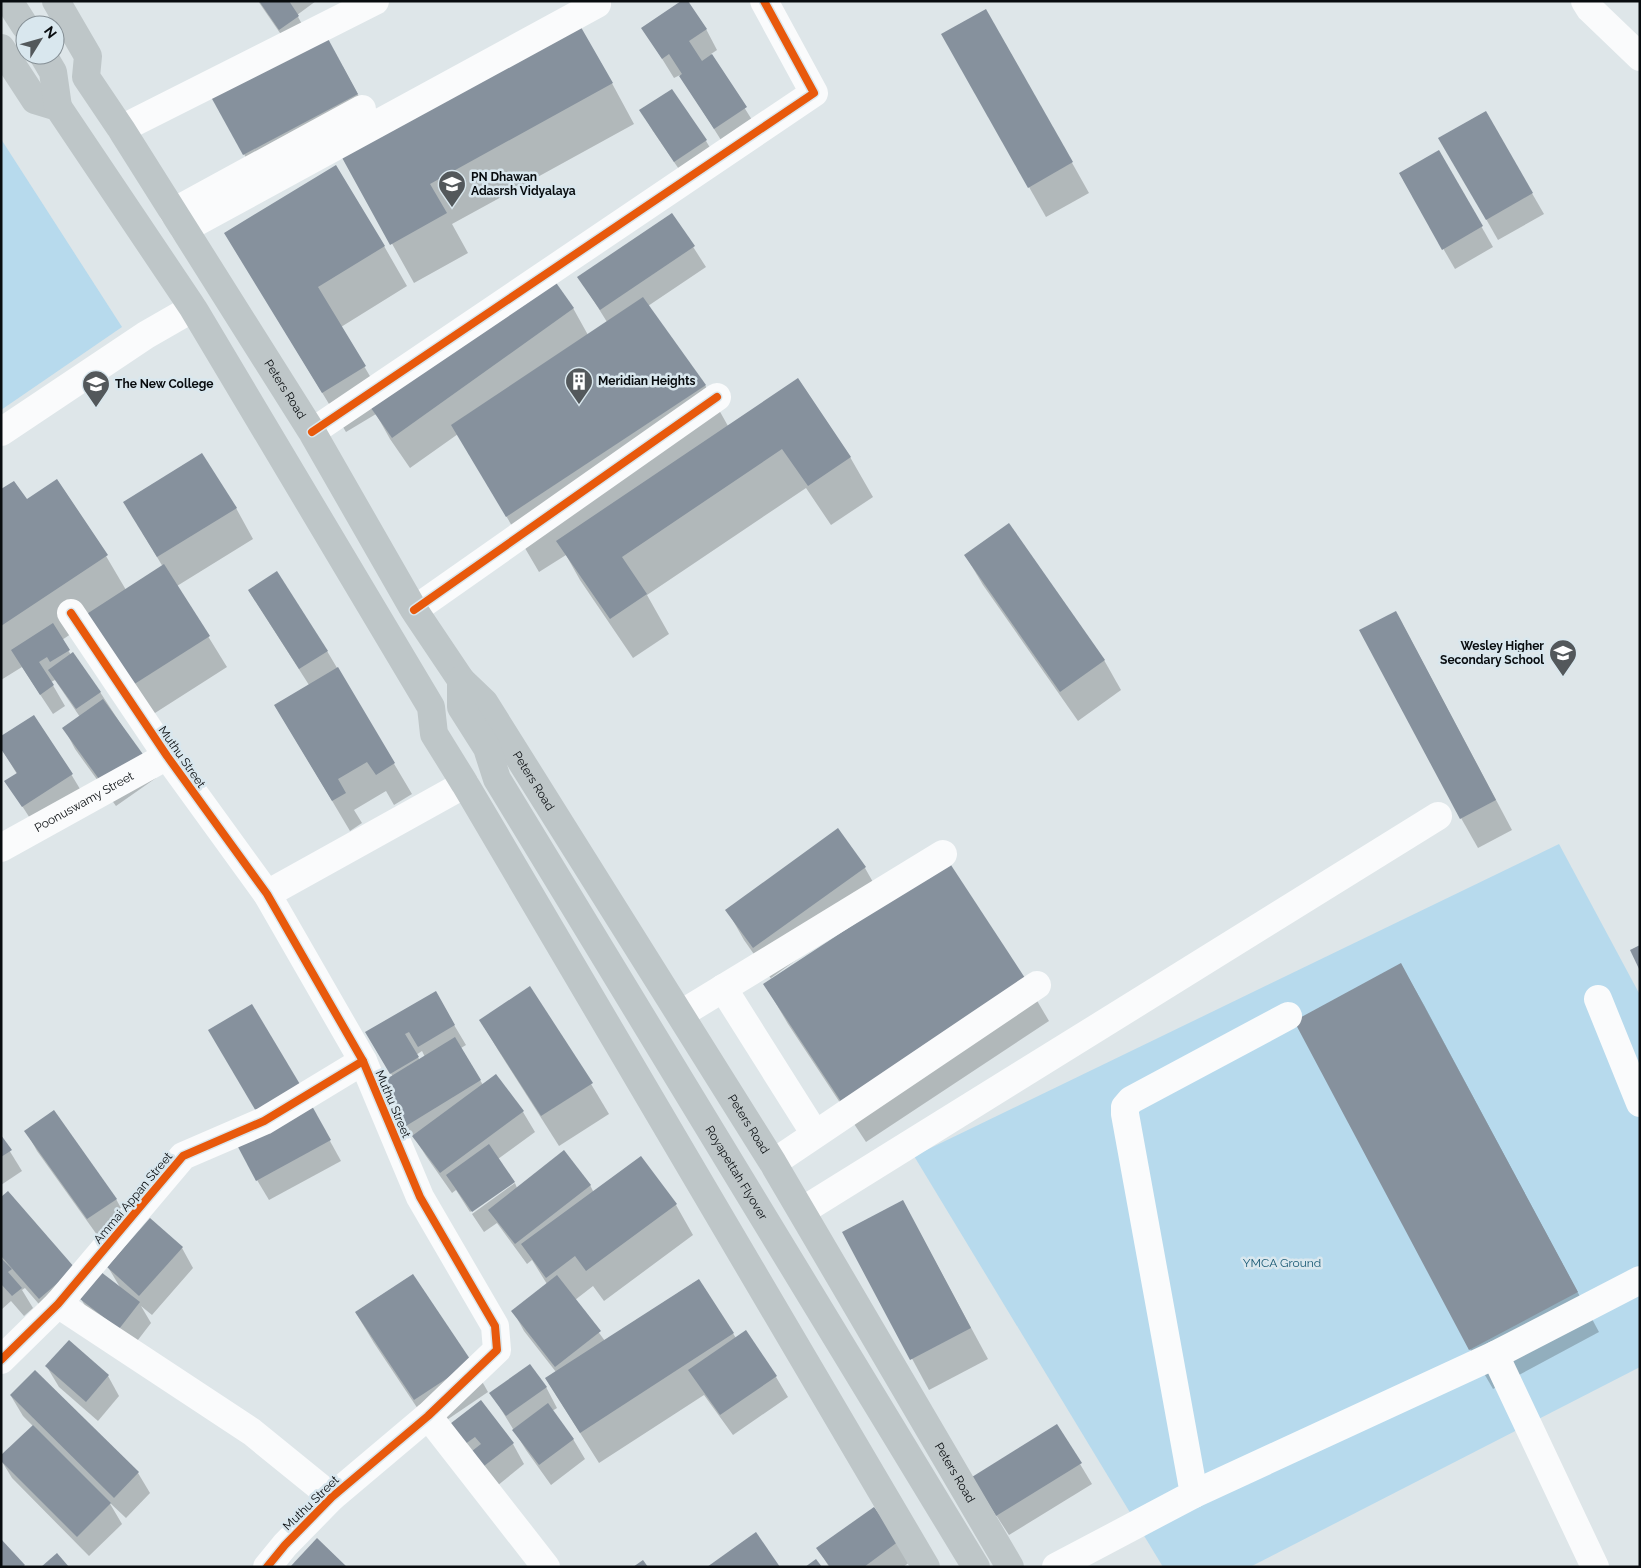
<svg xmlns="http://www.w3.org/2000/svg" width="1641" height="1568" font-family="Raleway,sans-serif">
<style>
.green{fill:#b7daed}
.shadow{fill:#0003;fill-rule:evenodd}
.building{fill:#86919d}
.lines{fill:none;stroke-linecap:round;stroke-linejoin:round}
.minor{stroke:#fafbfc;stroke-width:28}
.major{stroke:#bec6c8;stroke-width:28}
.cycleway-casing{stroke:#d9e7ee;stroke-width:11}
.cycleway{stroke:#e8590c;stroke-width:8}
.labels{text-anchor:middle;stroke-width:5;stroke-linejoin:round;paint-order:stroke}
.poi-label{font-size:12px;font-weight:bold;fill:#080c0f;stroke:#d9e7ee;text-anchor:start}
.street-label{font-size:12px;fill:#080c0f;stroke:#d9e7ee}
.park-label{font-size:12px;fill:#185873;stroke:#d9e7ee}
</style>
<rect width="100%" height="100%" fill="#dee6e9"/>
<g class="green">
<path d="M1,139L122,327L1,410Z"/>
<path d="M1559,844L1640,995V1367L1250,1567H1163L914,1156Z"/>
</g>
<g class="shadow">
<path d="M258,1H316L297,15L309,37L291,49Z"/>
<path d="M643,28L706,29L717,50L711,54L757,128L726,148L680,75L674,78Z"/>
<path d="M1003,40L1089,193L1046,217L1029,187Z"/>
<path d="M601,63L634,124L452,224L468,253L414,283L342,154Z"/>
<path d="M343,67L374,124L261,185L244,154Z"/>
<path d="M641,111L706,141L718,161L687,181L653,131Z"/>
<path d="M1485,112L1544,214L1498,240L1440,138Z"/>
<path d="M1439,152L1493,247L1455,269L1400,174Z"/>
<path d="M672,214L706,267L648,306L705,385L728,426L850,457L873,497L831,525L806,488L647,595L669,634L633,658L580,580L566,555L539,572L458,434L410,468L390,439L376,414L346,432L226,234L384,246L407,286L341,327L384,400L573,308L588,335L607,322L579,277Z"/>
<path d="M1,491L27,501L106,556L126,590L163,567L142,532L236,508L253,539L177,586L227,667L144,720L84,625L62,640L71,655L100,692L156,778L116,806L75,749L64,728L80,717L55,680L51,682L65,706L53,714L22,667L1,680Z"/>
<path d="M965,555L1104,660L1121,690L1078,721L983,585Z"/>
<path d="M249,591L327,651L412,794L394,805L386,791L354,810L362,823L350,831L293,735L309,685Z"/>
<path d="M1396,612L1512,830L1478,848L1461,818Z"/>
<path d="M1,748L71,774L83,794L35,826L6,781L17,774Z"/>
<path d="M838,830L865,868L882,898L771,978L772,980L1026,982L1049,1021L866,1142L788,1024L765,985L772,980L744,940L727,910Z"/>
<path d="M1401,965L1424,1005L1599,1332L1493,1389L1470,1349Z"/>
<path d="M435,993L466,1045L461,1048L483,1085L496,1076L523,1112L535,1132L498,1159L513,1181L470,1212L456,1190L452,1193L426,1156L393,1104V1077L367,1032ZM422,1051L425,1057L420,1060L416,1055Z"/>
<path d="M480,1020L591,1084L609,1114L559,1146L498,1050Z"/>
<path d="M314,1112L341,1161L269,1200L257,1180Z"/>
<path d="M26,1131L116,1199L127,1219L100,1239L37,1151Z"/>
<path d="M1,1137L22,1171L1,1185Z"/>
<path d="M641,1158L676,1205L693,1235L604,1301L593,1286L575,1300L605,1341L698,1280L736,1338L745,1332L776,1377L788,1397L733,1435L704,1395L599,1463L546,1379L556,1372L524,1331L513,1311L547,1284L532,1260L527,1264L497,1223L484,1232L472,1214L515,1183L517,1188L590,1185L594,1193Z"/>
<path d="M1,1198L74,1268L51,1318L25,1288L22,1290L33,1308L24,1316L11,1301L1,1310Z"/>
<path d="M903,1202L988,1359L929,1390L844,1233Z"/>
<path d="M182,1248L193,1268L152,1315L141,1306L151,1323L131,1349L93,1319L81,1299L121,1289L108,1267Z"/>
<path d="M356,1313L471,1362L488,1392L432,1430L374,1343Z"/>
<path d="M47,1367L108,1376L119,1396L98,1421L59,1387Z"/>
<path d="M546,1387L557,1408L552,1411L573,1439L585,1459L551,1485L526,1450L491,1393Z"/>
<path d="M11,1396L138,1473L150,1493L126,1518L109,1502L122,1524L89,1556L12,1478L1,1460L33,1426L23,1416Z"/>
<path d="M481,1401L513,1444L524,1464L497,1486L447,1427Z"/>
<path d="M1080,1464L1092,1484L1009,1535L985,1498Z"/>
<path d="M874,1508L910,1562L903,1567H829L818,1548Z"/>
</g>
<g class="building">
<path d="M259,1H289L299,16L279,30Z"/>
<path d="M681,1H688L707,29L689,41L702,61L712,54L747,107L714,129L679,76L682,74L669,54L662,59L641,28Z"/>
<path d="M986,9L1073,162L1028,188L941,34Z"/>
<path d="M578,22L613,83L430,184L447,213L390,245L340,154Z"/>
<path d="M326,35L358,94L243,155L211,97Z"/>
<path d="M672,89L707,140L674,162L639,110Z"/>
<path d="M1486,111L1533,193L1486,220L1438,138Z"/>
<path d="M1439,150L1483,226L1442,250L1399,173Z"/>
<path d="M336,165L385,246L318,287L366,366L322,393L224,233Z"/>
<path d="M672,213L695,246L600,310L577,277Z"/>
<path d="M552,277L574,308L392,438L371,408Z"/>
<path d="M643,297L706,385L506,517L451,425Z"/>
<path d="M798,378L851,457L808,486L782,449L622,557L647,594L610,619L556,541Z"/>
<path d="M202,453L237,508L157,557L123,502Z"/>
<path d="M57,479L108,555L1,626V489L14,481L27,499Z"/>
<path d="M1009,523L1105,660L1060,692L964,555Z"/>
<path d="M164,564L210,636L125,690L79,619Z"/>
<path d="M277,571L328,651L299,669L248,590Z"/>
<path d="M1396,611L1496,800L1460,819L1359,630Z"/>
<path d="M53,623L70,650L50,662L47,657L39,662L54,685L40,695L11,650Z"/>
<path d="M73,652L101,692L76,709L48,670Z"/>
<path d="M338,667L395,763L376,775L367,762L338,779L346,793L332,801L274,705Z"/>
<path d="M103,699L145,757L104,786L62,728Z"/>
<path d="M34,715L73,774L22,807L4,781L17,773L1,749V736Z"/>
<path d="M838,828L866,867L753,948L725,910Z"/>
<path d="M949,862L1027,981L842,1103L763,984Z"/>
<path d="M1640,945V971L1630,950Z"/>
<path d="M1401,963L1578,1292L1469,1350L1294,1021Z"/>
<path d="M530,986L593,1083L541,1116L479,1020Z"/>
<path d="M436,991L455,1025L418,1047L409,1032L405,1034L419,1057L390,1074L365,1032Z"/>
<path d="M252,1004L304,1091L260,1118L208,1030Z"/>
<path d="M455,1037L481,1080L406,1126L380,1083Z"/>
<path d="M496,1074L524,1111L440,1173L412,1136Z"/>
<path d="M312,1106L331,1140L256,1181L238,1147Z"/>
<path d="M54,1110L117,1199L87,1219L24,1131Z"/>
<path d="M1,1135L12,1150L1,1157Z"/>
<path d="M489,1144L515,1182L472,1212L446,1175Z"/>
<path d="M564,1150L591,1185L515,1244L488,1210Z"/>
<path d="M641,1156L677,1204L586,1271L575,1256L546,1278L521,1244Z"/>
<path d="M8,1191L75,1268L39,1299L1,1256V1197Z"/>
<path d="M903,1200L971,1328L910,1360L842,1232Z"/>
<path d="M150,1218L183,1247L139,1296L107,1267Z"/>
<path d="M1,1258L12,1269L8,1272L22,1288L12,1296L1,1284Z"/>
<path d="M101,1272L140,1302L119,1329L80,1299Z"/>
<path d="M413,1274L472,1362L414,1400L355,1312Z"/>
<path d="M557,1275L601,1331L555,1367L511,1311Z"/>
<path d="M699,1279L734,1333L580,1433L545,1378Z"/>
<path d="M746,1330L777,1376L720,1415L688,1370Z"/>
<path d="M69,1340L109,1375L86,1402L45,1366Z"/>
<path d="M530,1364L547,1387L506,1416L489,1393Z"/>
<path d="M35,1370L139,1472L114,1498L10,1395Z"/>
<path d="M481,1400L514,1443L484,1466L472,1451L481,1444L475,1437L461,1447L446,1427Z"/>
<path d="M548,1403L574,1439L539,1465L512,1430Z"/>
<path d="M1057,1424L1082,1463L996,1516L972,1477Z"/>
<path d="M33,1425L111,1503L77,1537L1,1461V1455Z"/>
<path d="M874,1507L899,1541L864,1567H830L816,1548Z"/>
<path d="M756,1532L780,1567H707Z"/>
<path d="M317,1538L347,1567H290Z"/>
<path d="M1,1539L25,1565L23,1567H1Z"/>
<path d="M57,1553L69,1567H41Z"/>
<path d="M816,1559L822,1567H805Z"/>
<path d="M643,1560L648,1567H633Z"/>
</g>
<g class="lines">
<g class="minor">
<path d="M1585,1L1590,9L1640,57"/>
<path d="M121,129L375,1"/>
<path d="M173,212L362,109"/>
<path d="M184,229L597,4"/>
<path d="M1,432L146,335L193,308"/>
<path d="M312,432L814,93L764,1"/>
<path d="M414,610L717,397"/>
<path d="M71,613L167,756L267,894L363,1061L420,1197L495,1326L497,1350L428,1416L332,1497L285,1545L267,1567"/>
<path id="s1" d="M1,848L167,756"/>
<path d="M267,894L465,784"/>
<path d="M723,988L815,1134"/>
<path d="M1598,999L1640,1103"/>
<path d="M681,1014L943,854"/>
<path d="M773,1163L1037,985"/>
<path d="M802,1211L1438,816"/>
<path d="M58,1304L252,1432L332,1497"/>
<path d="M1495,1355L1595,1567"/>
<path d="M1,1360L58,1304L183,1156L264,1121L363,1061"/>
<path d="M428,1416L546,1567"/>
<path d="M1194,1494L1495,1355L1640,1280"/>
<path d="M1056,1567L1194,1494L1125,1114V1107L1131,1100L1288,1016"/>
</g>
<g class="major">
<path d="M9,1L25,26"/>
<path id="s2" d="M56,1L88,56L86,77L121,129L312,432L414,610L461,680L484,702L773,1163L1010,1567"/>
<path d="M1,48L35,100L58,107L193,308L431,707L434,734L465,784L926,1567"/>
<path d="M43,55L53,72L58,107"/>
<path id="s3" d="M461,680V707L487,748L497,779L976,1567"/>
</g>
<g class="cycleway-casing">
<g id="cycleway">
<path d="M312,432L814,93L764,1"/>
<path d="M414,610L717,397"/>
<path d="M71,613L167,756L267,894L363,1061L420,1197L495,1326L497,1350L428,1416L332,1497L285,1545L267,1567"/>
<path d="M1,1360L58,1304L183,1156L264,1121L363,1061"/>
</g>
</g>
<use href="#cycleway" class="cycleway"/>
</g>
<defs>
<g id="school-pin" transform="scale(1.4375)"><path d="M0 17L-7.5 6A9.5 9.5 0 1 1 7.5 6Z" fill="#53585b" stroke="#d9e7ee"/><path d="M0-5L7-2L0 1L-7-2ZM-4 1L0 2.5L4 1V4Q0 6-4 4Z" fill="#fff"/></g>
<g id="building-pin" transform="scale(1.4375)"><path d="M0 17L-7.5 6A9.5 9.5 0 1 1 7.5 6Z" fill="#53585b" stroke="#d9e7ee"/><path d="M-4-6H4V6H1V3H-1V6H-4ZM-2.5-4.3h1.7v1.8h-1.7ZM.8-4.3h1.7v1.8H.8ZM-2.5-1h1.7V.8h-1.7ZM.8-1h1.7V.8H.8Z" fill="#fff"/></g>
<g id="university-pin" transform="scale(1.4375)"><path d="M0 17L-7.5 6A9.5 9.5 0 1 1 7.5 6Z" fill="#53585b" stroke="#d9e7ee"/><path d="M0-5L7-2L0 1L-7-2ZM-4 1L0 2.5L4 1V4Q0 6-4 4Z" fill="#fff"/></g>
</defs>
<g fill-rule="evenodd">
<use href="#school-pin" x="452" y="184"/>
<use href="#building-pin" x="579" y="381"/>
<use href="#university-pin" x="96" y="384"/>
<use href="#school-pin" x="1563" y="653"/>
</g>
<g class="labels">
<g class="poi-label">
<text x="471" y="181">PN Dhawan<tspan x="471" dy="14">Adasrsh Vidyalaya</tspan></text>
<text x="598" y="385">Meridian Heights</text>
<text x="115" y="388">The New College</text>
<text x="1544" y="650" text-anchor="end">Wesley Higher<tspan x="1544" dy="14">Secondary School</tspan></text>
</g>
<g class="street-label">
<text dy="4" stroke="none"><textPath href="#s2" startOffset="455">Peters Road</textPath></text>
<text transform="translate(182 757) rotate(55)" y="4">Muthu Street</text>
<text dy="4" stroke="none"><textPath href="#s2" startOffset="920">Peters Road</textPath></text>
<text dy="4" stroke="none"><textPath href="#s1" startOffset="95">Poonuswamy Street</textPath></text>
<text transform="translate(393 1104) rotate(67)" y="4">Muthu Street</text>
<text dy="4" stroke="none"><textPath href="#s2" startOffset="1325">Peters Road</textPath></text>
<text dy="4" stroke="none"><textPath href="#s3" startOffset="569">Royapettah Flyover</textPath></text>
<text transform="translate(133 1198) rotate(-50)" y="4">Ammai Appan Street</text>
<text dy="4" stroke="none"><textPath href="#s2" startOffset="1730">Peters Road</textPath></text>
<text transform="translate(311 1503) rotate(-44)" y="4">Muthu Street</text>
</g>
<g class="park-label">
<text x="1282" y="1267">YMCA Ground</text>
</g>
</g>
<rect width="1641" height="1568" fill="none" stroke="#080c0f" stroke-width="5"/>
<g transform="translate(40 40) rotate(53)"><circle r="24" fill="#d9e7ee" stroke="#858f95"/>
<path d="M0-4L9 19L0 12L-9 19Z" fill="#53585b"/>
<text y="-8" font-size="14" font-weight="bold" text-anchor="middle" fill="#080c0f">N</text>
</g>
</svg>
